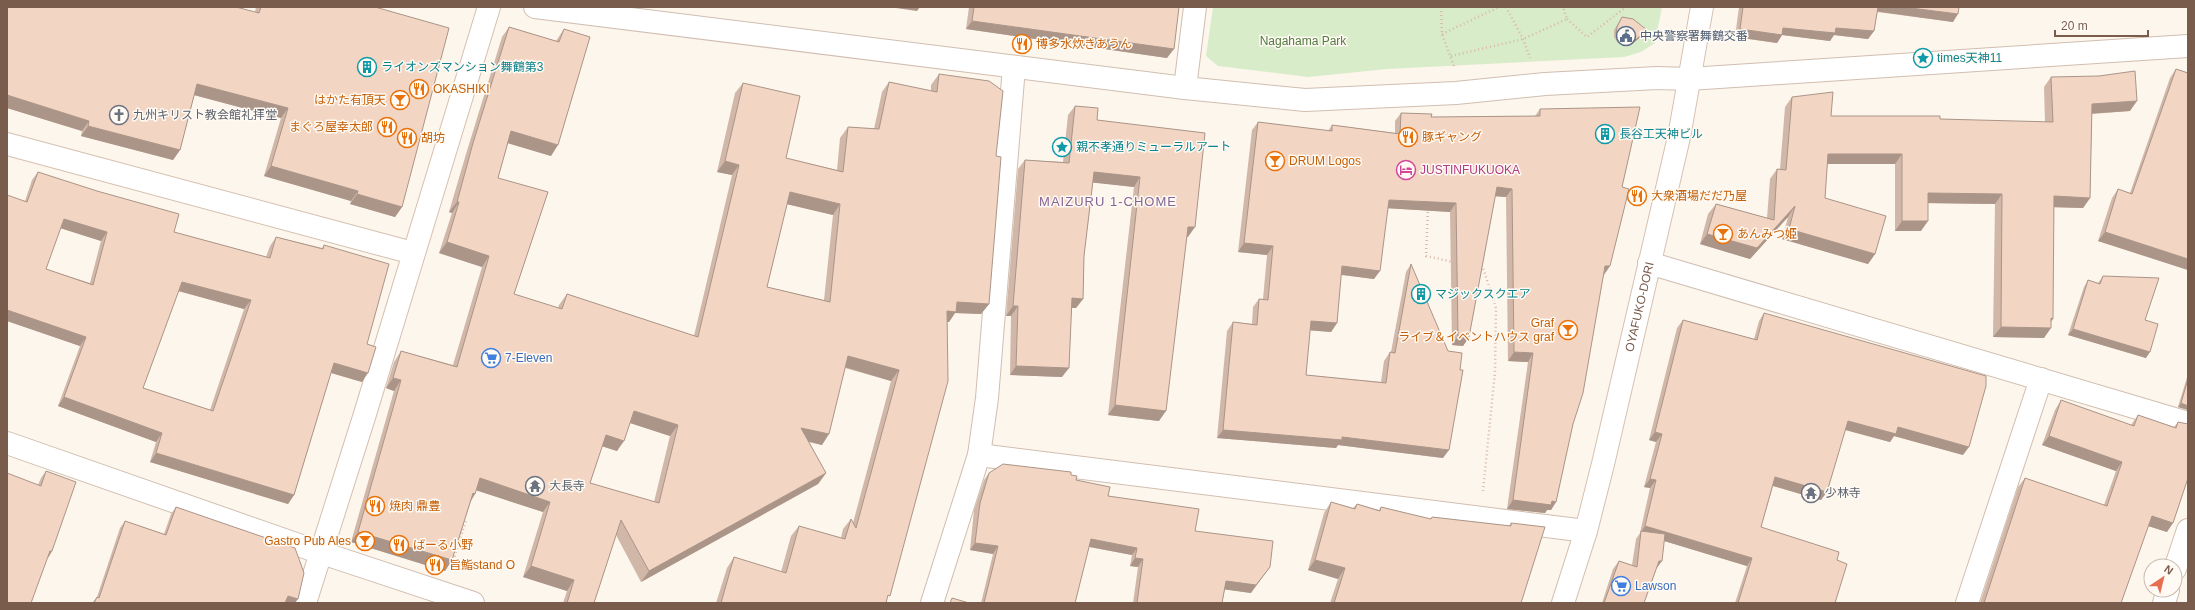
<svg xmlns="http://www.w3.org/2000/svg" width="2195" height="610" font-family="Helvetica,'Noto Sans JP',sans-serif">
<style>
.green{fill:#d8ecc9}
.lines{fill:none;stroke-linecap:round;stroke-linejoin:round}
.street-casing{stroke:#d1beb0;stroke-width:24}
.secondary-casing{stroke:#d6c0b0;stroke-width:24}
.path{stroke:#d9b8a5;stroke-width:2.5;stroke-dasharray:1 3;stroke-linecap:butt}
.street{stroke:#fff;stroke-width:22}
.secondary{stroke:#fff;stroke-width:22}
.wall{fill:#d1b7a8;fill-rule:evenodd}
.shaded-wall{fill:#aa9588}
.building{fill:#f3d5c3;stroke:#aa9588;fill-rule:evenodd}
.labels{text-anchor:middle;stroke-width:3;stroke-linejoin:round;paint-order:stroke}
.service-label{font-size:12px;fill:#4e5e75;stroke:#fffaf3;text-anchor:start}
.park-label{font-size:12px;fill:#537a41;stroke:#fffaf3}
.food-label{font-size:12px;fill:#c56008;stroke:#fffaf3;text-anchor:start}
.culture-label{font-size:12px;fill:#0d838f;stroke:#fffaf3;text-anchor:start}
.worship-label{font-size:12px;fill:#5b616d;stroke:#fffaf3;text-anchor:start}
.hotel-label{font-size:12px;fill:#b23c85;stroke:#fffaf3;text-anchor:start}
.street-label{font-size:12px;fill:#7a5c4d;stroke:#fffaf3}
.shop-label{font-size:12px;fill:#366cbe;stroke:#fffaf3;text-anchor:start}
.neighbourhood-label{font-size:13px;letter-spacing:1px;fill:#846695;stroke:#fffaf3}
</style>
<rect width="100%" height="100%" fill="#fdf6ec"/>
<path class="green" d="M1213,7H1662L1655,43L1641,52L1624,57L1387,69L1308,77L1218,66L1206,56Z"/>
<g class="lines">
<g class="street-casing">
<g id="street">
<path d="M535,7L1185,88L1305,100L1456,93L1545,84L1657,78L1689,79L2188,46"/>
<path d="M1185,88L1195,7"/>
<path d="M1649,263L2188,423"/>
<path d="M7,443L310,549L473,603"/>
<path d="M979,455L1586,531"/>
<path d="M2175,569L2188,530"/>
<path d="M932,603L979,455L987,398L1014,67"/>
<path d="M1967,603L2041,379"/>
<path d="M2164,603L2168,590"/>
</g>
</g>
<g class="secondary-casing">
<g id="secondary">
<path d="M7,144L413,253"/>
<path d="M305,603L365,414L489,7"/>
<path id="s1" d="M1563,603L1586,531L1603,464L1679,137L1702,7"/>
</g>
</g>
<g class="path">
<path d="M1441,7L1442,34L1454,66"/>
<path d="M1506,7L1523,39L1530,58"/>
<path d="M1567,19L1587,37L1626,7"/>
<path d="M1442,34L1499,7"/>
<path d="M1451,56L1523,39L1567,19L1563,7"/>
<path d="M1428,208L1426,256L1453,262"/>
<path d="M1480,267L1483,268L1496,308L1495,372L1483,491"/>
<path d="M451,568L466,520"/>
</g>
<use href="#street" class="street"/>
<use href="#secondary" class="secondary"/>
</g>
<g class="wall">
<path d="M7,7L255,12L256,7H375L402,207L395,217L350,204L351,201L264,176L281,118L194,95L180,150L173,160L81,136L82,131L7,108Z"/>
<path d="M969,7H1179L1167,58L966,29Z"/>
<path d="M1739,7H1959L1953,22L1877,12L1874,31L1868,39L1834,35L1830,41L1782,35L1777,43L1735,37Z"/>
<path d="M1622,17L1644,34L1631,45L1624,46L1618,43L1614,37V30Z"/>
<path d="M509,27L556,41L564,29L551,156L508,143L498,178L514,294L558,308L559,305L567,294L694,336L732,175L717,172L735,93L743,83L786,158L837,170L840,138L848,127L874,129L882,92L889,82L931,91V85L939,74L996,156L989,304L981,314L955,313L949,322H947L886,603H716L727,568L734,557L781,572L791,536L799,526L841,538L843,529L851,519L853,523L891,381L845,368L822,445L809,442L826,473L818,484L641,582L616,535L594,603H563L567,591L523,577L543,512L476,490L475,494L471,501L452,560L445,571L351,542L394,391L386,388L394,362L401,351L453,365L482,267L439,253L452,213L449,212L466,154L502,37ZM787,204L833,215L824,300L767,287ZM630,423L670,436L654,502L590,483L602,446L617,451Z"/>
<path d="M2176,69L2188,73V270L2098,241L2112,198L2118,189L2130,193L2170,78Z"/>
<path d="M2051,77L2130,111L2092,114L2090,198L2083,208L2054,207L2051,322L2044,338L1993,337L1995,204L1928,203L1921,231H1895V164H1827L1825,198L1875,254L1868,264L1782,239L1788,217L1750,259L1700,244L1708,214L1716,204L1767,218L1770,179L1777,169H1780L1785,107L1792,97L1831,116L2045,122L2044,87Z"/>
<path d="M1075,106L1097,120L1188,237H1187L1159,421L1108,415L1134,187L1093,182L1084,256L1083,299L1076,308H1072L1062,377L1010,375L1011,316H1006L1018,169L1025,160L1063,162L1068,115Z"/>
<path d="M1540,109L1622,187L1556,502L1551,510H1547L1545,513L1507,509L1528,362L1508,361L1506,197L1495,196L1469,337L1463,346L1452,345L1450,212L1388,208L1374,279L1341,275L1337,323L1331,332L1310,330L1306,375L1381,382L1384,361L1390,352H1391L1406,272L1411,264L1443,458L1338,445L1336,448L1217,438L1227,331L1233,322L1252,324L1253,307L1259,299H1263L1267,255L1238,252L1252,130L1258,122L1328,131L1332,125L1395,133V121L1401,113L1431,117L1535,116Z"/>
<path d="M38,172L174,232L266,257L270,246L276,237L322,248L324,245L367,344L362,382L331,373L294,495L288,504L150,462L156,442L58,406L80,346L7,321L25,201L32,180ZM60,228L101,241L90,283L46,269ZM178,291L244,309L210,410L143,388Z"/>
<path d="M2103,276L2145,320L2146,358L2068,335L2084,287L2088,280L2098,283Z"/>
<path d="M1764,313L1963,455L1894,436L1890,442L1845,430L1821,500L1773,486L1761,527L1837,560L1835,603H1735L1747,566L1664,541L1656,569L1644,603H1602L1613,569L1619,561L1632,565L1636,539L1640,533L1650,488L1644,487L1656,442L1649,440L1677,328L1683,320L1754,339L1759,321Z"/>
<path d="M2188,374V410L2178,407Z"/>
<path d="M2061,400L2131,425L2138,415L2174,427L2178,422L2167,532L2148,526L2121,603H1980L2018,487L2025,478L2104,505L2116,471L2042,445L2055,410Z"/>
<path d="M46,471L52,551L48,558L38,485L41,478Z"/>
<path d="M989,473L1071,475L1076,480L1108,496L1195,531L1251,593L1225,589L1222,603H1133L1138,567L1130,566L1132,555L1089,547L1075,603H981L993,554L970,550L974,510L984,480Z"/>
<path d="M1331,502L1353,508L1357,504L1379,510L1381,507L1431,519L1432,517L1509,526L1511,523L1521,603H1330L1338,579L1308,570L1324,513Z"/>
<path d="M176,507L295,603H92L97,597L120,528L125,521L164,534L171,514Z"/>
</g>
<g class="shaded-wall">
<path d="M889,7H920L917,11Z"/>
<path d="M1877,7H1903L1958,14L1953,22L1874,11Z"/>
<path d="M972,21L1174,49L1167,58L966,29Z"/>
<path d="M1783,28H1836L1874,31L1868,39L1834,35L1830,41L1782,35L1777,43L1735,37L1740,29Z"/>
<path d="M1647,30L1644,34L1631,45L1624,46L1626,43Z"/>
<path d="M197,84L288,108L281,118L190,94Z"/>
<path d="M7,95L89,121L82,131L7,108Z"/>
<path d="M2137,101L2130,111L2085,114L2092,104Z"/>
<path d="M88,126L180,150L173,160L81,136Z"/>
<path d="M511,131L558,145L551,156L504,142Z"/>
<path d="M1828,154H1902L1895,164H1821Z"/>
<path d="M725,161L739,165L732,175L717,172Z"/>
<path d="M271,166L358,191L351,201L264,176Z"/>
<path d="M1094,172L1140,177L1134,187L1087,182Z"/>
<path d="M1497,187L1512,189L1506,197L1491,196Z"/>
<path d="M790,192L840,204L833,215L782,203Z"/>
<path d="M1928,193L2002,194L1995,204L1921,203Z"/>
<path d="M357,194L402,207L395,217L350,204Z"/>
<path d="M2054,196L2090,198L2083,208L2047,207Z"/>
<path d="M1389,200L1456,203L1450,212L1383,208Z"/>
<path d="M457,202H459L452,213L449,212Z"/>
<path d="M1795,206L1788,217L1750,259L1700,244L1707,234L1757,248Z"/>
<path d="M64,219L107,232L101,241L57,227Z"/>
<path d="M1902,221H1928L1921,231H1895Z"/>
<path d="M1188,227H1195L1188,237L1182,236Z"/>
<path d="M1789,229L1875,254L1868,264L1782,239Z"/>
<path d="M2105,232L2188,259V270L2098,241Z"/>
<path d="M447,242L489,256L482,267L439,253Z"/>
<path d="M1244,243L1273,246L1267,255L1238,252Z"/>
<path d="M1342,266L1380,271L1374,279L1336,274Z"/>
<path d="M1605,266H1610L1604,275Z"/>
<path d="M182,282L251,300L244,309L175,290Z"/>
<path d="M1072,298L1083,299L1076,308H1066Z"/>
<path d="M957,302L989,304L981,314L955,313L949,322H939L947,311Z"/>
<path d="M1013,306H1018L1011,316H1006Z"/>
<path d="M7,310L86,337L80,346L7,321Z"/>
<path d="M2051,318L2053,319L2047,327L2051,328L2044,338L1993,337L2001,327Z"/>
<path d="M1311,321L1337,323L1331,332L1305,330Z"/>
<path d="M2073,329L2150,352L2146,358L2068,335Z"/>
<path d="M1458,336L1469,337L1463,346L1452,345Z"/>
<path d="M1514,352L1533,353L1528,362L1508,361Z"/>
<path d="M848,356L899,370L891,381L841,366Z"/>
<path d="M334,363L368,373L362,382L328,372Z"/>
<path d="M1016,366L1069,368L1062,377L1010,375Z"/>
<path d="M393,378L401,380L394,391L386,388Z"/>
<path d="M64,397L162,433L156,442L58,406Z"/>
<path d="M2181,403L2188,406V410L2178,407Z"/>
<path d="M1115,405L1166,411L1159,421L1108,415Z"/>
<path d="M634,411L678,425L670,436L627,422Z"/>
<path d="M1848,421L1898,427L1969,447L1963,455L1894,436L1890,442L1842,429Z"/>
<path d="M801,428L829,434L822,445L794,438Z"/>
<path d="M1223,430L1342,437L1449,450L1443,458L1338,445L1336,448L1217,438Z"/>
<path d="M1655,432L1662,434L1656,442L1649,440Z"/>
<path d="M606,435L624,441L617,451L598,445Z"/>
<path d="M2049,436L2122,462L2116,471L2042,445Z"/>
<path d="M156,453L294,495L288,504L150,462Z"/>
<path d="M826,473L818,484L641,582L649,571Z"/>
<path d="M1775,477L1827,492L1821,500L1770,485Z"/>
<path d="M480,478L550,502L543,512L472,489Z"/>
<path d="M1650,479L1656,480L1650,488L1644,487Z"/>
<path d="M473,493L475,494L468,505Z"/>
<path d="M1513,500L1552,501L1556,502L1551,510H1547L1545,513L1507,509Z"/>
<path d="M2152,516L2173,523L2167,532L2145,525Z"/>
<path d="M1645,526L1752,558L1747,566L1641,534V532Z"/>
<path d="M358,532L452,560L445,571L351,542Z"/>
<path d="M1091,539L1137,548L1132,555L1085,546Z"/>
<path d="M975,543L998,546L993,554L970,550Z"/>
<path d="M50,551H52L48,558Z"/>
<path d="M1135,558L1143,559L1138,567L1130,566Z"/>
<path d="M1315,560L1345,568L1338,579L1308,570Z"/>
<path d="M1659,561H1662L1656,569Z"/>
<path d="M531,566L574,580L567,591L523,577Z"/>
<path d="M1270,567L1251,593L1221,589L1226,581Z"/>
<path d="M288,596L298,599L295,603H285Z"/>
</g>
<g class="building">
<path d="M7,7H236L259,13L261,7H375L449,28L402,207L357,194L358,191L271,166L288,108L197,84L180,150L88,126L89,121L7,95Z"/>
<path d="M974,7H1179L1174,49L972,21Z"/>
<path d="M1743,7H1878L1874,31L1836,28L1835,33L1783,28L1782,35L1740,29Z"/>
<path d="M1903,7H1959L1958,14Z"/>
<path d="M1622,17L1633,19L1647,30L1634,41L1626,43L1620,40L1616,34L1617,27Z"/>
<path d="M509,27L559,42L564,29L590,37L558,145L511,131L498,178L548,192L514,294L562,309L567,294L698,337L739,165L725,161L743,83L800,96L786,158L843,172L848,127L879,129L889,82L937,92L939,74L989,81L1003,91L996,156L1001,157L989,304L957,302L956,312L947,311L948,381L890,596L888,595L886,603H721L734,557L786,573L799,526L845,539L851,519L856,528L899,370L848,356L829,434L801,428L826,473L649,571L621,520L594,603H567L574,580L531,566L550,502L480,478L475,494L473,493L452,560L358,532L401,380L393,378L401,351L457,367L489,256L447,242L459,202H457L473,143ZM790,192L840,204L830,302L767,287ZM634,411L678,425L659,503L590,483L606,435L624,441Z"/>
<path d="M2176,69L2188,73V259L2105,232L2118,189L2132,194Z"/>
<path d="M2135,71L2137,101L2092,104L2090,198L2054,196L2053,319L2051,318V328L2001,327L2002,194L1928,193V221H1902V154H1828L1825,198L1886,216L1875,254L1789,229L1795,206L1757,248L1707,234L1716,204L1774,220L1777,169L1786,170L1792,97L1833,92L1831,116H1940V119L2053,122L2051,77L2099,76Z"/>
<path d="M1075,106L1098,108L1097,120L1205,133L1195,227H1188L1166,411L1115,405L1140,177L1094,172L1084,256L1083,299L1072,298L1069,368L1016,366L1018,306H1013L1025,160L1069,163Z"/>
<path d="M1640,107L1622,187L1629,189L1610,266H1605L1583,393L1573,424L1556,502L1552,501L1551,505L1513,500L1533,353L1514,352L1512,189L1497,187L1469,337L1458,336L1456,203L1389,200L1380,271L1342,266L1337,323L1311,321L1306,375L1386,383L1390,352L1395,353L1411,264L1448,351L1462,353L1460,370H1463L1449,450L1342,437V440L1223,430L1233,322L1257,325L1259,299L1268,300L1273,246L1244,243L1258,122L1332,131V125L1400,134L1401,113L1432,114L1431,117L1540,116V109Z"/>
<path d="M38,172L97,191L179,214L174,232L270,258L276,237L323,249L324,245L389,264L367,344L376,347L368,373L334,363L294,495L156,453L162,433L64,397L86,337L7,310V195L27,202ZM64,219L107,232L93,285L46,269ZM182,282L251,300L213,411L143,388Z"/>
<path d="M2103,276L2159,278L2145,320L2158,324L2150,352L2073,329L2088,280L2100,284Z"/>
<path d="M1764,313L1986,376V386L1969,447L1898,427L1896,434L1848,421L1827,492L1775,477L1761,527L1839,552L1837,560L1847,564L1835,603H1738L1752,558L1645,526L1656,480L1650,479L1662,434L1655,432L1683,320L1757,340Z"/>
<path d="M2188,379V406L2181,403Z"/>
<path d="M2061,400L2134,426L2138,415L2176,428L2178,422L2188,424V478L2173,523L2152,516L2121,603H1984L1987,594L2025,478L2107,506L2122,462L2049,436Z"/>
<path d="M1003,464L1071,472V475L1077,476L1076,480L1110,487L1108,496L1199,509L1195,531L1273,541L1270,567L1256,585L1226,581L1222,603H1137L1143,559L1135,558L1137,548L1091,539L1075,603H984L998,546L975,543L980,503L989,473Z"/>
<path d="M46,471L76,482L52,551H50L31,603H7V473L41,486Z"/>
<path d="M1331,502L1355,509L1357,504L1380,511L1381,507L1431,519L1432,517L1511,526V523L1545,527L1521,603H1334L1345,568L1315,560Z"/>
<path d="M176,507L295,548L304,573L298,599L288,596L285,603H94L97,597L99,598L125,521L166,535Z"/>
<path d="M1641,531L1665,534L1662,561H1659L1644,603H1604L1619,561L1637,567Z"/>
<path d="M952,598L969,603H950Z"/>
</g>
<defs>
<g id="civic-ring" transform="scale(1)"><circle r="9.5" fill="#fffaf3" stroke="#5c6f8a" stroke-width="1.5"/><path d="M-.6-6.5H3V-4.5H.6V-3L4-1V1h2V6H-6V1h2V-1L-.6-3ZM-1.2 2.5V6h2.4V2.5Z" fill="#5c6f8a"/></g>
<g id="restaurant-ring" transform="scale(1)"><circle r="9.5" fill="#fffaf3" stroke="#e8710a" stroke-width="1.5"/><path d="M-5-6h1v4h1v-4h1v4h1v-4h1v5L-1.5 .5V6h-2V.5L-5-1ZM5-6V6H3V1.5H1.5Q1.5-4 5-6Z" fill="#e8710a"/></g>
<g id="sight-ring" transform="scale(1)"><circle r="9.5" fill="#fffaf3" stroke="#0f9aa8" stroke-width="1.5"/><path d="M0-6L1.8-2.2L6-1.7L2.9 1.2L3.7 5.4L0 3.3L-3.7 5.4L-2.9 1.2L-6-1.7L-1.8-2.2Z" fill="#0f9aa8"/></g>
<g id="building-ring" transform="scale(1)"><circle r="9.5" fill="#fffaf3" stroke="#0f9aa8" stroke-width="1.5"/><path d="M-4-6H4V6H1V3H-1V6H-4ZM-2.5-4.3h1.7v1.8h-1.7ZM.8-4.3h1.7v1.8H.8ZM-2.5-1h1.7V.8h-1.7ZM.8-1h1.7V.8H.8Z" fill="#0f9aa8"/></g>
<g id="bar-ring" transform="scale(1)"><circle r="9.5" fill="#fffaf3" stroke="#e8710a" stroke-width="1.5"/><path d="M-6-5H6L.8 .8V4.5H3.5V6h-7V4.5H-.8V.8Z" fill="#e8710a"/></g>
<g id="church-ring" transform="scale(1)"><circle r="9.5" fill="#fffaf3" stroke="#6b7280" stroke-width="1.5"/><path d="M-1.2-6h2.4v3.5h3.3v2.4h-3.3V6h-2.4V-.1h-3.3v-2.4h3.3Z" fill="#6b7280"/></g>
<g id="hotel-ring" transform="scale(1)"><circle r="9.5" fill="#fffaf3" stroke="#d1479c" stroke-width="1.5"/><path d="M-6-4.5h1.5V1H6V5H4.5V3h-9V5H-6ZM-4 0a1.8 1.8 0 1 1 3.6 0ZM.5 0V-2.5h3Q6-2.5 6 0Z" fill="#d1479c"/></g>
<g id="supermarket-ring" transform="scale(1)"><circle r="9.5" fill="#fffaf3" stroke="#3f7fe0" stroke-width="1.5"/><path d="M-6-5.5h2.5l.6 2H6L4.5 2H-2.5L-4.4-4H-6ZM-1.5 3.2a1.3 1.3 0 1 0 .1 0ZM3 3.2a1.3 1.3 0 1 0 .1 0Z" fill="#3f7fe0"/></g>
<g id="temple-ring" transform="scale(1)"><circle r="9.5" fill="#fffaf3" stroke="#6b7280" stroke-width="1.5"/><path d="M0-6L5-2H3V0L6.5 2.5H4V6H1.5V3h-3V6H-4V2.5H-6.5L-3 0V-2H-5Z" fill="#6b7280"/></g>
</defs>
<g fill-rule="evenodd">
<use href="#civic-ring" x="1626" y="36"/>
<use href="#restaurant-ring" x="1022" y="44"/>
<use href="#sight-ring" x="1923" y="58"/>
<use href="#building-ring" x="367" y="67"/>
<use href="#restaurant-ring" x="419" y="89"/>
<use href="#bar-ring" x="400" y="100"/>
<use href="#church-ring" x="119" y="115"/>
<use href="#restaurant-ring" x="387" y="127"/>
<use href="#building-ring" x="1605" y="134"/>
<use href="#restaurant-ring" x="1408" y="137"/>
<use href="#restaurant-ring" x="407" y="138"/>
<use href="#sight-ring" x="1062" y="147"/>
<use href="#bar-ring" x="1275" y="161"/>
<use href="#hotel-ring" x="1406" y="170"/>
<use href="#restaurant-ring" x="1637" y="196"/>
<use href="#bar-ring" x="1723" y="234"/>
<use href="#building-ring" x="1421" y="294"/>
<use href="#bar-ring" x="1568" y="330"/>
<use href="#supermarket-ring" x="491" y="358"/>
<use href="#temple-ring" x="535" y="486"/>
<use href="#temple-ring" x="1811" y="493"/>
<use href="#restaurant-ring" x="375" y="506"/>
<use href="#bar-ring" x="365" y="541"/>
<use href="#restaurant-ring" x="399" y="545"/>
<use href="#restaurant-ring" x="435" y="565"/>
<use href="#supermarket-ring" x="1621" y="586"/>
</g>
<g class="labels">
<g class="service-label">
<text x="1640" y="40">中央警察署舞鶴交番</text>
</g>
<g class="park-label">
<text x="1303" y="45">Nagahama Park</text>
</g>
<g class="food-label">
<text x="1036" y="48">博多水炊きあうん</text>
<text x="433" y="93">OKASHIKI</text>
<text x="386" y="104" text-anchor="end">はかた有頂天</text>
<text x="373" y="131" text-anchor="end">まぐろ屋幸太郎</text>
<text x="1422" y="141">豚ギャング</text>
<text x="421" y="142">胡坊</text>
<text x="1289" y="165">DRUM Logos</text>
<text x="1651" y="200">大衆酒場だだ乃屋</text>
<text x="1737" y="238">あんみつ姫</text>
<text x="1554" y="327" text-anchor="end">Graf<tspan x="1554" dy="14">ライブ＆イベントハウス graf</tspan></text>
<text x="389" y="510">焼肉 鼎豊</text>
<text x="351" y="545" text-anchor="end">Gastro Pub Ales</text>
<text x="413" y="549">ばーる小野</text>
<text x="449" y="569">旨鮨stand O</text>
</g>
<g class="culture-label">
<text x="1937" y="62">times天神11</text>
<text x="381" y="71">ライオンズマンション舞鶴第3</text>
<text x="1619" y="138">長谷工天神ビル</text>
<text x="1076" y="151">親不孝通りミューラルアート</text>
<text x="1435" y="298">マジックスクエア</text>
</g>
<g class="worship-label">
<text x="133" y="119">九州キリスト教会館礼拝堂</text>
<text x="549" y="490">大長寺</text>
<text x="1825" y="497">少林寺</text>
</g>
<g class="hotel-label">
<text x="1420" y="174">JUSTINFUKUOKA</text>
</g>
<g class="street-label">
<text dy="4" stroke="none"><textPath href="#s1" startOffset="306">OYAFUKO-DORI</textPath></text>
</g>
<g class="shop-label">
<text x="505" y="362">7-Eleven</text>
<text x="1635" y="590">Lawson</text>
</g>
<g class="neighbourhood-label">
<text x="1108" y="206">MAIZURU 1-CHOME</text>
</g>
</g>
<rect width="2195" height="610" fill="none" stroke="#7a5c4d" stroke-width="16"/>
<g transform="translate(2163 578) rotate(35)"><circle r="19" fill="#fffaf3" stroke="#cabbb1"/>
<path d="M0-3L7 15L0 10L-7 15Z" fill="#e76f51"/>
<text y="-6" font-size="11" font-weight="bold" text-anchor="middle" fill="#7a5c4d">N</text>
</g>
<path d="M2055 30v6h93v-6" fill="none" stroke="#7a5c4d" stroke-width="2"/>
<text x="2061" y="30" font-size="12" fill="#7a5c4d" stroke="#fffaf3" stroke-width="3" paint-order="stroke">20 m</text>
</svg>
